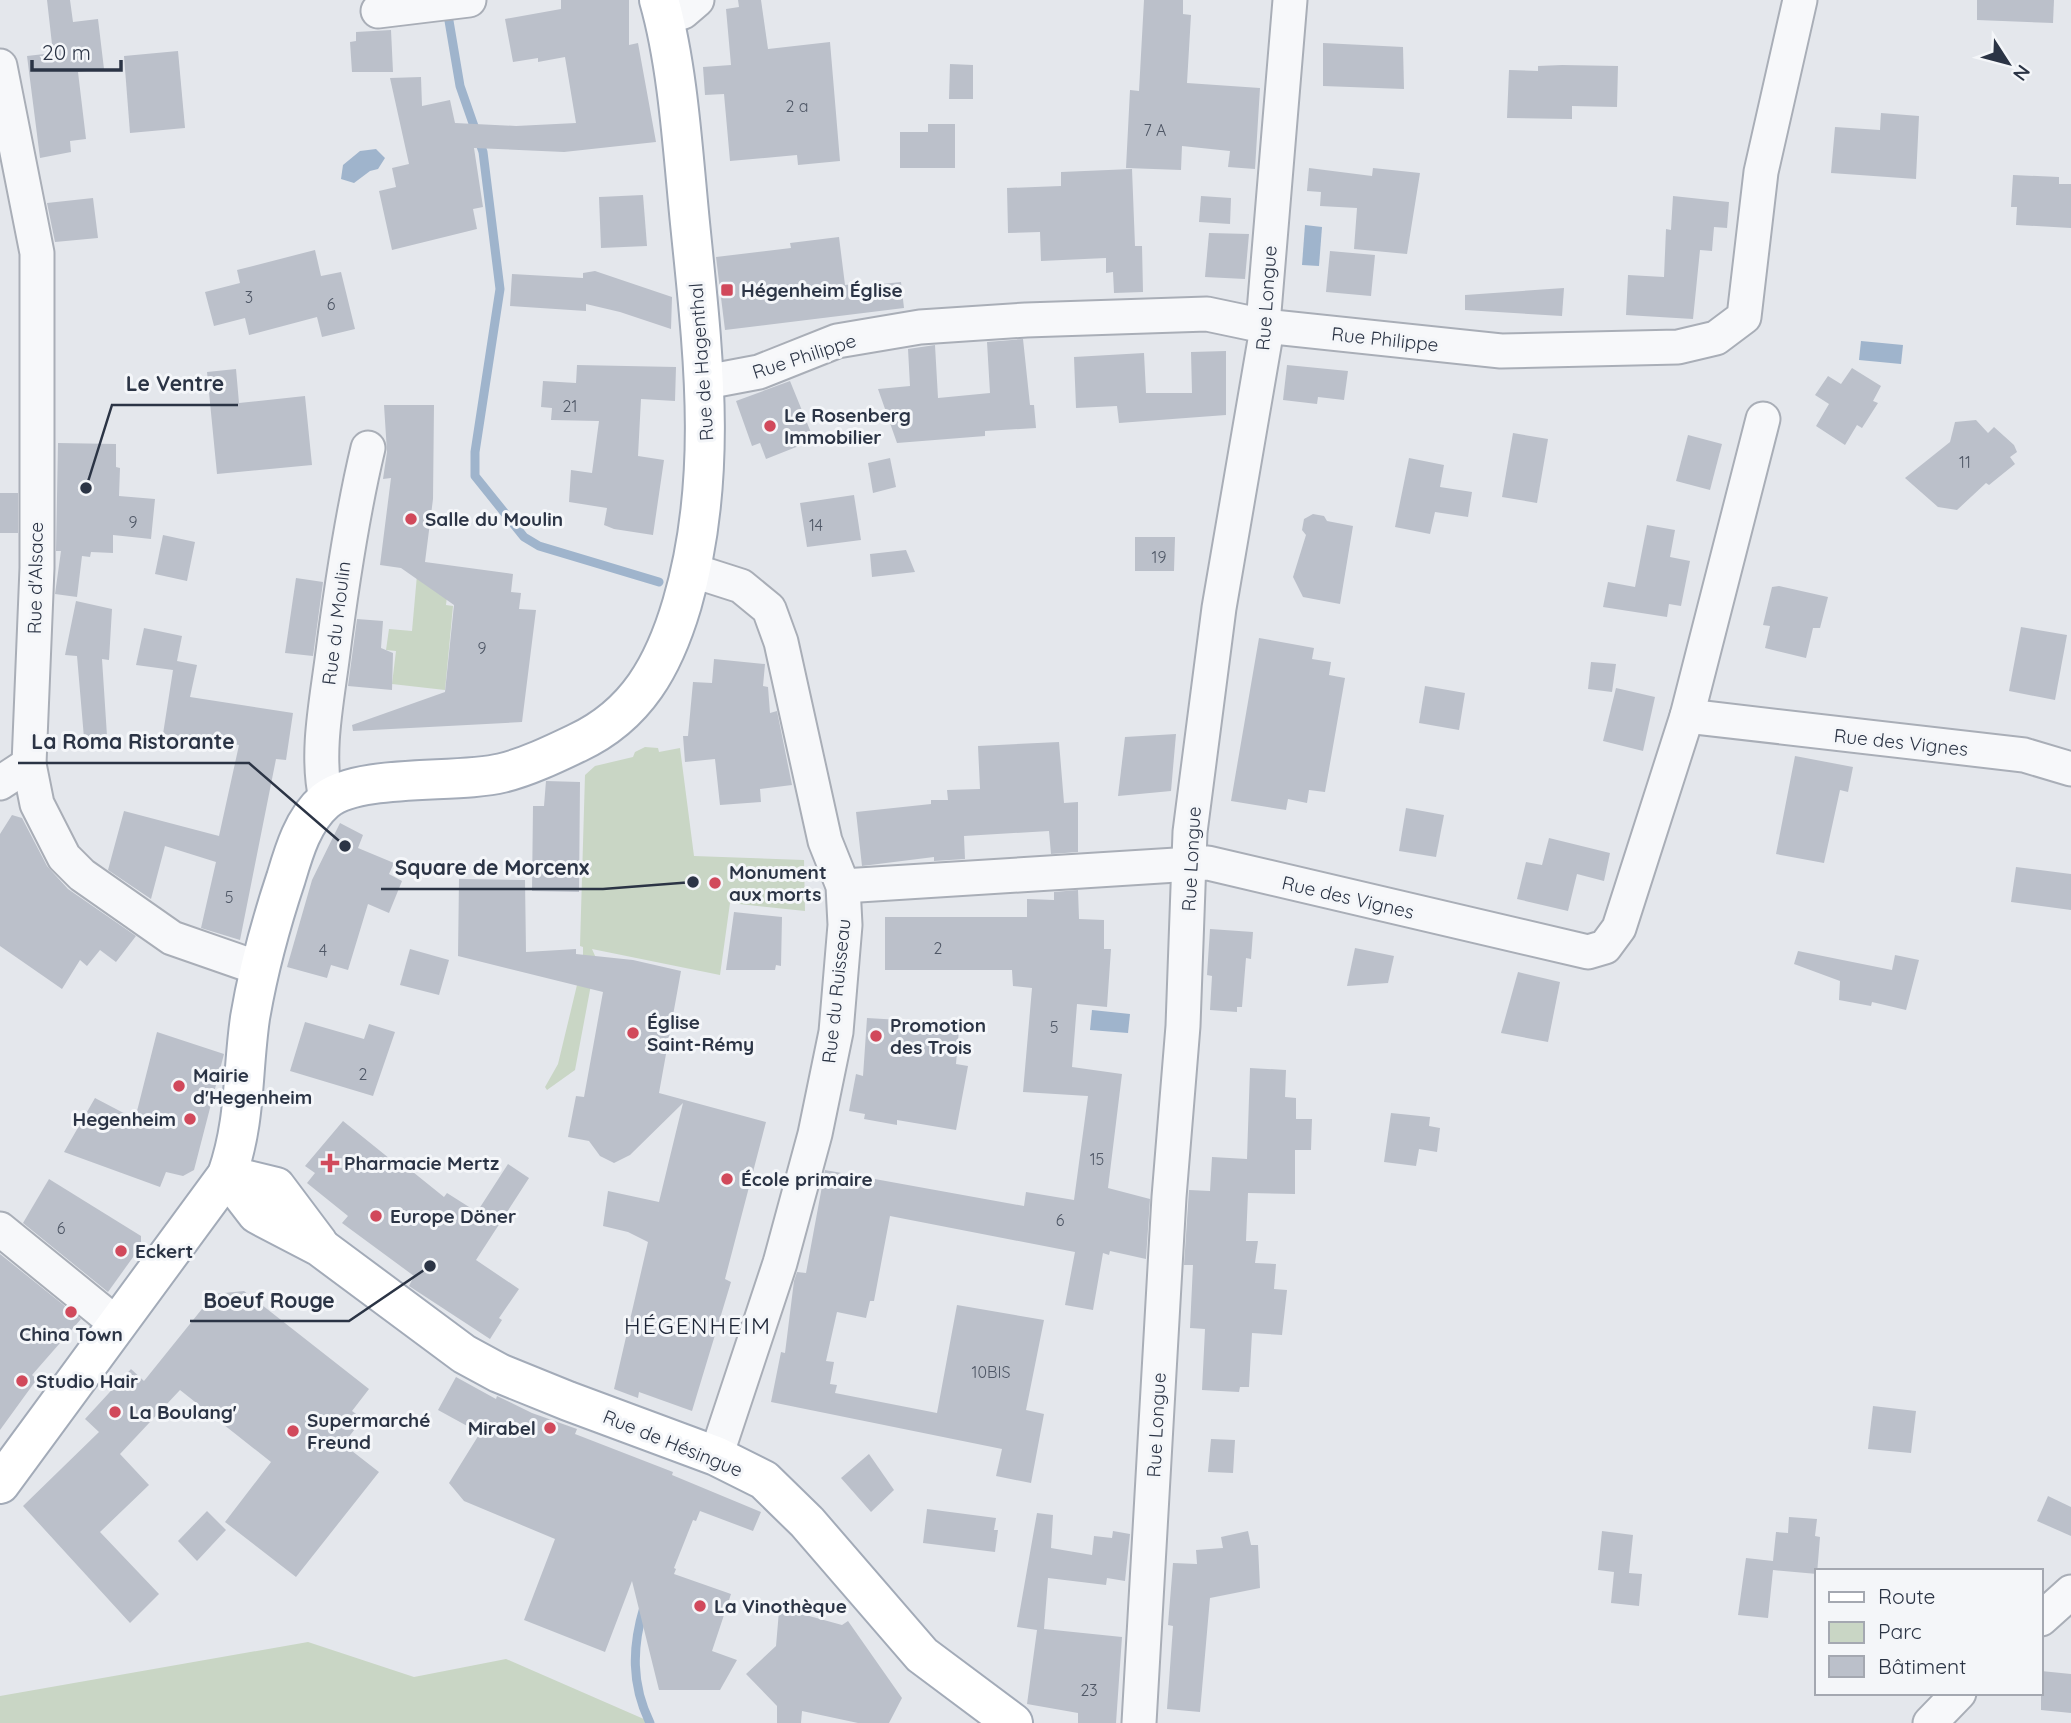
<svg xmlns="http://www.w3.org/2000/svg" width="2071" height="1723" font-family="Quicksand,sans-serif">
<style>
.green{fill:#c9d6c5}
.water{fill:#9fb4cc}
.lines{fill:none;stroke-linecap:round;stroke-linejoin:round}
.stream{stroke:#9fb4cc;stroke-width:9}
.building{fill:#bbc0ca}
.minor-casing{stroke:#a9aeb7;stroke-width:37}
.major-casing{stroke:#a3abb8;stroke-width:42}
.minor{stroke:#f7f8fa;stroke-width:33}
.major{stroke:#fff;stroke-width:38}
.poi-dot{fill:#d1495b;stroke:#f4f6f9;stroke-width:2.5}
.labels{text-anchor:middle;stroke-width:6;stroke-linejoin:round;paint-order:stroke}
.number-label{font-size:16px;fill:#4f5766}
.poi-label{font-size:19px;font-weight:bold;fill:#2b3445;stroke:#f4f6f9;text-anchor:start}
.street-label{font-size:19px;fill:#2b3445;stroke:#f4f6f9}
.quarter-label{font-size:23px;letter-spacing:2px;fill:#1d2536;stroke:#f4f6f9}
.leader{fill:none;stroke:#2b3445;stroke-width:2.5}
.callout-dot{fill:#2b3445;stroke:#f4f6f9;stroke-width:2.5}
.callout-label{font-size:21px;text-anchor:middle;font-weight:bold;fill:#2b3445;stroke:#f4f6f9;stroke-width:6;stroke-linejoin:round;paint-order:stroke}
</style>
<rect width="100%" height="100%" fill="#e4e7ec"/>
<g class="green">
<path d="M417,575L449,578L446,605L453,606L445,690L392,684L396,651L386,650L389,629L412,631Z"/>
<path d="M645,747L658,748L659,752L680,748L694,856L804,860L805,911L730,903L720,975L592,949L596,958L575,1070L547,1090L545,1087L558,1064L577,985L583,984V947L580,946L585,775L595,766L633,757L635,752Z"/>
<path d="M308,1642L414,1677L506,1659L653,1723H0V1696Z"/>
</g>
<g class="water">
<path d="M376,149L385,158L378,169L370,171L354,183L341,179L343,165L360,151Z"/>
<path d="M1305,225L1322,227L1319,266L1302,265Z"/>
<path d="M1861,341L1903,345L1901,364L1859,360Z"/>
<path d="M1092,1010L1130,1014L1128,1033L1090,1030Z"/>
</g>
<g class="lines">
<g class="stream">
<path d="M447,9L460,86L483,152L500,289L475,452V476L524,537L539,546L659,582"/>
<path d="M644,1607C632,1647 631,1684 650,1723"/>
</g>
</g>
<g class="building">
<path d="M47,0H70L73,22L98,19L104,69L78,72L86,139L70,141L71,152L40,158L27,56L53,53Z"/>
<path d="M561,0H629V45L638,43L656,142L564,152L474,148L483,207L473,209L477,229L392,250L379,191L396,187L392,168L409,164L390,78L421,77L422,106L450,100L455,123L516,126L576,123L565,57L538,62V58L513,62L505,19L561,9Z"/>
<path d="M738,0H761L768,49L830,42L840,161L798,165L797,155L730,161L724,94L705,95L703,67L731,65L726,9L739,7Z"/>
<path d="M1144,0H1183V14L1191,15L1187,83L1260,88L1255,169L1228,167L1230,151L1182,146L1181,170L1126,168L1130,90L1139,91Z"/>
<path d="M1977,0H2054L2053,23L1977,20Z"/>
<path d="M391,30L393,72H352L350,42L356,41V32Z"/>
<path d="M1323,43L1403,47L1404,89L1323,86Z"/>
<path d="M178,51L185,128L130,133L124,56Z"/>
<path d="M950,64L973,65V99H949Z"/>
<path d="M1562,65L1618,66L1617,107L1572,106V119L1507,118L1509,70L1538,71V66Z"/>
<path d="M1881,113L1919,116L1916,179L1831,173L1835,127L1880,130Z"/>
<path d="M928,124H955V168H900V132H928Z"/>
<path d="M1309,168L1372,176L1373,168L1420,173L1407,254L1354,249L1357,208L1320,206L1321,192L1307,191Z"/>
<path d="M1132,169L1135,246H1142L1143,292L1114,293L1113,272L1106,273V258L1041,261L1040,232L1008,233L1007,188L1061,186V172Z"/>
<path d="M2013,175L2059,177V184H2071V228L2016,225L2017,207H2011Z"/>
<path d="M643,195L647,246L601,248L599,197Z"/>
<path d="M1201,196L1231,198L1230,224L1199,222Z"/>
<path d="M1673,196L1729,202L1727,228L1714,227L1712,251L1700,250L1693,319L1626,315L1628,275L1664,277L1666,229L1671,230Z"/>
<path d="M93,198L98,238L55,242L47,203Z"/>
<path d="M1209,233L1249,234L1245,279L1205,277Z"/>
<path d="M839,237L845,285L854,284V287L901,282L904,308L725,330L716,257L791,248L790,243Z"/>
<path d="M315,250L321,276L341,272L355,329L322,337L317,317L249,335L245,318L214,326L205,292L240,283L237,270Z"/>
<path d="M1330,251L1375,255L1371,296L1326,292Z"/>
<path d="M595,271L672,297L671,329L620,312L586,304V311L510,306L512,274L583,278V273Z"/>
<path d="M1564,288L1562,316L1465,310V295Z"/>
<path d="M1023,339L1030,405H1034L1036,428L985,431V436L897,443L878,389L910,386L908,349L935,345L938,398L990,393L987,342Z"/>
<path d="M1226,351V415L1119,423L1117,406L1076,408L1074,357L1144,353L1146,393H1192L1191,352Z"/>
<path d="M577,365L676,367L675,401L641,399L638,456L664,460L653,535L614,529L604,525L607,508L569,502L571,470L592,473L599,421L551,420L552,408L541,407L543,381L576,383Z"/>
<path d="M1287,365L1348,371L1344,400L1318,397L1317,404L1283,400Z"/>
<path d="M1852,368L1881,386L1873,401L1878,403L1862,428L1857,425L1845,445L1816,426L1829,404L1815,395L1828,376L1841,384Z"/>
<path d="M236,369L239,403L305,396L312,465L217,474L207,372Z"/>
<path d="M790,381L814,440L766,459L760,443L752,446L736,401Z"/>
<path d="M384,405H434L433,499L425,562L513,574L511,592L521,593L519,609L536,610L522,722L353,731L352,725L445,692L454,605L401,568L380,565L391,478L383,479L387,452Z"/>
<path d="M1976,420L1988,433L1994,427L2014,445L2017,452L2010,457L2015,464L1989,485L1986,483L1957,510L1938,507L1905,478L1950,442L1955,422Z"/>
<path d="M1513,433L1548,439L1537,503L1502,497Z"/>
<path d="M1688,435L1722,444L1710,490L1676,481Z"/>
<path d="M58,443L116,444V467L120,468L119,496L155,499L151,539L113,535V553L91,552L90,557L82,556L77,597L55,594L61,551H56Z"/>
<path d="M890,458L896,487L873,493L868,463Z"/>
<path d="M1409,458L1444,465L1440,487L1472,492L1468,517L1435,512L1430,534L1395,527Z"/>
<rect x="0" y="493" width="18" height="40"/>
<path d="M854,495L861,540L807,547L800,503Z"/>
<path d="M1313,514L1324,516L1327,521L1353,526L1340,604L1303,597L1293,577L1306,535L1302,530L1304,519Z"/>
<path d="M1647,525L1675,530L1670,557L1690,561L1681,606L1669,604L1667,617L1603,607L1608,582L1635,587Z"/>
<path d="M163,535L195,542L187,581L155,574Z"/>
<path d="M1135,537H1175L1174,571H1135Z"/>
<path d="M906,550L915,572L872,577L870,554Z"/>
<path d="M296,578L323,582L313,656L285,653Z"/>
<path d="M1779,586L1828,597L1820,628H1813L1806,658L1765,648L1770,626L1763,625L1772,587Z"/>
<path d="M76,601L112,609L109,660L102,659L107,736L84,738L77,656L65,655Z"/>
<path d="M357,619L383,621L381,648L393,653L392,690L348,686Z"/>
<path d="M2021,627L2067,635L2055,700L2009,691Z"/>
<path d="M144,628L182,636L177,661L197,665L190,697L293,713L286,760L276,759L240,940L201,928L216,862L165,846L151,899L108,870L124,811L219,836L239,745L163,734L173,670L136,665Z"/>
<path d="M1259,638L1314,648L1312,659L1331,662L1329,675L1345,678L1325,792L1309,790L1307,803L1288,799L1286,810L1231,801Z"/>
<path d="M714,659L765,664L763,686L768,687L770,713L777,711L792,785L760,789L761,802L720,805L715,759L685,762L683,736H688L693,682L712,683Z"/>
<path d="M1591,662L1616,664L1612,692L1588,689Z"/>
<path d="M1425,686L1465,693L1459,730L1419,723Z"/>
<path d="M1616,688L1655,697L1643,751L1603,741Z"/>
<path d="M1176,734L1171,791L1118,796L1125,737Z"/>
<path d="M1059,742L1064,803L1078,802V852L1051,854L1049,831L964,836L965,859L934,861V857L862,866L856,812L931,804V800H948L947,790L980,789L978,746Z"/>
<path d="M1795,756L1853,767L1848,792L1840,790L1824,863L1776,854Z"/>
<path d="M546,781L580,782L579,892L532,891L533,806H544Z"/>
<path d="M1406,808L1444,815L1436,857L1399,851Z"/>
<path d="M12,815L22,818L47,866L68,889L136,936L116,962L100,950L87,966L80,960L62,989L0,946V834Z"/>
<path d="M340,823L363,835L358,848L394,863L389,874L402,881L389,913L368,904L348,970L331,965L327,978L287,967L312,880Z"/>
<path d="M1549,838L1610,853L1604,881L1577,874L1568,911L1517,899L1526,862L1542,865Z"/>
<path d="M2016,867L2071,874V910L2011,902Z"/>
<path d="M459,879L525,880L526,952L576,949V954L633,960L681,971L659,1093L766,1122L725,1279L731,1282L692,1411L639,1392L638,1398L614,1389L648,1242L628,1232L603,1226L608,1191L659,1202L683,1103L630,1155L614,1163L600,1156L589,1141L568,1137L576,1096L584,1097L603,992L458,956Z"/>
<path d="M1078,890L1079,919L1104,920V949H1111L1107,1007L1077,1004L1072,1067L1122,1074L1108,1188L1150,1199L1146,1259L1110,1251L1109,1255L1103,1253L1093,1310L1065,1305L1075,1252L890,1216L874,1301H870L866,1318L837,1312L826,1361L834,1362L830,1384L837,1385L835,1393L937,1413L957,1305L1044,1320L1026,1410L1044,1414L1031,1483L996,1476L1002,1449L771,1402L781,1352L785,1353L794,1281L797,1272L806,1273L825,1170L1024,1206L1026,1192L1074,1200L1088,1096L1023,1092L1032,988L1013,986L1012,970H885V917H1027V899L1054,900V892Z"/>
<path d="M734,912L782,917L781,966L776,965L775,970H726Z"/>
<path d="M1210,929L1253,932L1251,959L1246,958L1242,1007H1237V1012L1210,1010L1212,976L1207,975Z"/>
<path d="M1355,948L1394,956L1388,983L1347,986Z"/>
<path d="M410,949L449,960L439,995L400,985Z"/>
<path d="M1798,951L1892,970L1895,955L1919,960L1906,1010L1872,1002L1871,1006L1839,1000L1840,981L1794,964Z"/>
<path d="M1518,972L1560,982L1548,1042L1501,1033Z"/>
<path d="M867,1018L951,1023L950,1028L959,1029L956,1064L968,1066L956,1130L897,1120V1125L864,1119L865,1114L849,1111L856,1074L863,1076Z"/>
<path d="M305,1022L364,1039L369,1024L395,1032L373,1096L290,1071Z"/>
<path d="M157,1032L224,1054L194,1170L183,1176L166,1172L160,1187L64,1152L95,1098L135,1119Z"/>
<path d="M1250,1068L1286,1070L1285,1097L1296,1098V1119H1312L1311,1150H1295V1194L1248,1193L1246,1241H1258L1255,1263L1276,1264L1274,1289L1287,1290L1282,1335L1252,1333L1249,1387H1240L1239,1392L1202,1390L1205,1329L1190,1328L1193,1265H1184L1189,1190L1210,1191L1212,1157L1247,1159Z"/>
<path d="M1391,1113L1430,1117L1429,1126L1440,1128L1437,1152L1419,1149L1416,1166L1384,1162Z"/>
<path d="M343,1121L405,1171L408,1168L444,1197L447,1193L477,1212L508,1164L529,1178L476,1260L519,1289L499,1318L502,1320L490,1339L409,1286L414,1276L342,1223L348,1216L307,1183L315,1173L305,1166Z"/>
<path d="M49,1179L141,1236V1246L108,1292L23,1223Z"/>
<path d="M0,1254L81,1319L32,1375L37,1379L0,1430Z"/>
<path d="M244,1291L369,1389L352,1411L363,1419L343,1444L379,1472L296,1577L225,1522L271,1462L180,1390L120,1454L149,1485L100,1532L159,1594L130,1623L23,1506L99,1432L85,1419L131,1369L144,1381L214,1294Z"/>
<path d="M456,1377L496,1399L497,1396L532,1413L577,1429L575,1434L673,1472L672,1475L761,1512L753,1531L700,1511L696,1521L693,1520L674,1568L676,1569L674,1574L731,1594L712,1651L737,1660L720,1690H659L632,1581L605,1652L524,1620L555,1539L464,1501L449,1483L480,1433L438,1410Z"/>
<path d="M1873,1406L1916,1411L1911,1453L1868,1449Z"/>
<path d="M1211,1439L1235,1440L1233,1473L1208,1472Z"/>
<path d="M869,1454L894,1490L871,1512L841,1478Z"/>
<path d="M2048,1496L2071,1507V1536L2037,1521Z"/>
<path d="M927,1509L996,1518L994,1530H998L995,1552L923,1543Z"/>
<path d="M207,1511L226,1530L197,1561L178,1541Z"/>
<path d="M1037,1513L1053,1515L1051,1548L1092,1555L1094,1536L1112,1538L1113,1531L1130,1534L1125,1581L1107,1578L1106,1585L1048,1578L1044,1629L1122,1637L1116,1723H1078V1713L1027,1704L1037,1630L1017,1627Z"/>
<path d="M1789,1517L1817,1519L1815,1536L1820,1537L1817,1574L1773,1570L1768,1618L1738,1615L1746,1558L1773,1561L1776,1532L1788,1533Z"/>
<path d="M1248,1531L1251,1545H1258L1260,1588L1210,1598L1200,1712L1167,1709L1173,1626L1168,1625L1173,1563L1197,1564L1196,1550L1223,1548L1221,1537Z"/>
<path d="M1602,1531L1633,1535L1629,1573L1642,1574L1639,1606L1611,1603L1614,1572L1598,1570Z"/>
<path d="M779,1611H791L842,1625L848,1621L902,1698L889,1723H858L802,1711L801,1723H777V1706L746,1674L776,1646Z"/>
<path d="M2041,1671L2071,1674V1713L2041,1710Z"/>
</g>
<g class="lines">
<g class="minor-casing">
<g id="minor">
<path d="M378,11L469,0"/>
<path d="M664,18L683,12L697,0"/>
<path d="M0,66L37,253V568L29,764L37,804L64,857L82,875L172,938L261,969"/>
<path d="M706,382L759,372L837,341L920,327L1026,320L1207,314L1264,326L1501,351L1678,347L1716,338L1744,317L1761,172L1800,0"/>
<path d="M691,570L741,586L769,609L781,642L825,841L843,886L845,925L836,1032L815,1134L780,1263L716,1456"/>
<path d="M1687,716L2024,755L2071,769"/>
<path d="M0,783L29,764"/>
<path d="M326,799C316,755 326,705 332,660C341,589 351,519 368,448"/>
<path d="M843,886L1208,863L1588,952L1605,947L1619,928L1687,716L1763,419"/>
<path d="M0,1229L118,1325"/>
<path d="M2041,1619L2071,1592"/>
<path d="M1139,1723L1169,1197L1183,1026L1190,832L1219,608L1265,340L1264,312L1290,0"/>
<path d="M1930,1723L1959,1693"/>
</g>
</g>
<g class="major-casing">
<g id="major">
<path d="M227,1175L257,1214L320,1247L464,1354L499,1373L568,1401L716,1456L764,1480L807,1522L922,1655L1013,1723"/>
<path d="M227,1175L276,1187L318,1243"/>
<path d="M0,1484L227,1175C246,1121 242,1074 250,1018C258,971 271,923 286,878C294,851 303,820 325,801C358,773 458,784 502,773C527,767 554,754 577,743C637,715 664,665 682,604C719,477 703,352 690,223C683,153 678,66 659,0"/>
</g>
</g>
<use href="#minor" class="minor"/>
<use href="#major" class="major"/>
</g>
<g class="poi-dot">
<rect x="720" y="283" width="14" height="14" rx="3.5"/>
<circle cx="770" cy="426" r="7"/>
<circle cx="411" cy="519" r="7"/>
<circle cx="715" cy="883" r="7"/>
<circle cx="633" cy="1033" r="7"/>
<circle cx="876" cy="1036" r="7"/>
<circle cx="179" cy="1086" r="7"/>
<circle cx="190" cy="1119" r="7"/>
<path d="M326.5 1152.5h7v7h7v7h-7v7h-7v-7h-7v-7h7z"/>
<circle cx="727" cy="1179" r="7"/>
<circle cx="376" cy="1216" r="7"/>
<circle cx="121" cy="1251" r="7"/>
<circle cx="71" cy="1312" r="7"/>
<circle cx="22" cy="1381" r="7"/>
<circle cx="115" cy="1412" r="7"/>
<circle cx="550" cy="1428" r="7"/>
<circle cx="293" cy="1431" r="7"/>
<circle cx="700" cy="1606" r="7"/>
</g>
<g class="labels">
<g class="number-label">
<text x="797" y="112">2 a</text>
<text x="1155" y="136">7 A</text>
<text x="249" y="303">3</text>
<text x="331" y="310">6</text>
<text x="570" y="412">21</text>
<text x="1965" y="468">11</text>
<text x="133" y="528">9</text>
<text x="816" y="531">14</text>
<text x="1159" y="563">19</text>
<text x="482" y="654">9</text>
<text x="229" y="903">5</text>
<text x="938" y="954">2</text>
<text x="323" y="956">4</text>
<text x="1054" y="1033">5</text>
<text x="363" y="1080">2</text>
<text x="1097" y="1165">15</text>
<text x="1060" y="1226">6</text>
<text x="61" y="1234">6</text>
<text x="991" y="1378">10BIS</text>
<text x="1089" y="1696">23</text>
</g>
<g class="poi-label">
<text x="741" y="297">Hégenheim Église</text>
<text x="784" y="422">Le Rosenberg<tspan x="784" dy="22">Immobilier</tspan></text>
<text x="425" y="526">Salle du Moulin</text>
<text x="729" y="879">Monument<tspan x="729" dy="22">aux morts</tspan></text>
<text x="647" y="1029">Église<tspan x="647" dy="22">Saint-Rémy</tspan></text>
<text x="890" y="1032">Promotion<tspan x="890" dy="22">des Trois</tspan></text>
<text x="193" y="1082">Mairie<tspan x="193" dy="22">d'Hegenheim</tspan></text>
<text x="176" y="1126" text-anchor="end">Hegenheim</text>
<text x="344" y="1170">Pharmacie Mertz</text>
<text x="741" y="1186">École primaire</text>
<text x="390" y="1223">Europe Döner</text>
<text x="135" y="1258">Eckert</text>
<text x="71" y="1341" text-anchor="middle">China Town</text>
<text x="36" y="1388">Studio Hair</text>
<text x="129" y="1419">La Boulang'</text>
<text x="307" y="1427">Supermarché<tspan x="307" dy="22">Freund</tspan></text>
<text x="536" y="1435" text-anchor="end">Mirabel</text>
<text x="714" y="1613">La Vinothèque</text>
</g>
<g class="street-label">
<text transform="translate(1266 298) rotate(-86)" y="7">Rue Longue</text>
<text transform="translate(1385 339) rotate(6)" y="7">Rue Philippe</text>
<text transform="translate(804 356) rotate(-18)" y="7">Rue Philippe</text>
<text transform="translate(701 362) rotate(-94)" y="7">Rue de Hagenthal</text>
<text transform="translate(35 578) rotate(-89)" y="7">Rue d'Alsace</text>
<text transform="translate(336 623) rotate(-83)" y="7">Rue du Moulin</text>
<text transform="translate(1901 742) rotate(6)" y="7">Rue des Vignes</text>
<text transform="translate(1191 859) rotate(-87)" y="7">Rue Longue</text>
<text transform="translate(1348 897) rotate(13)" y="7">Rue des Vignes</text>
<text transform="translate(836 991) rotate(-84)" y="7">Rue du Ruisseau</text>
<text transform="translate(1156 1425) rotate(-87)" y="7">Rue Longue</text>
<text transform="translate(673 1443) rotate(22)" y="7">Rue de Hésingue</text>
</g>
<g class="quarter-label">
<text x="698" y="1334">HÉGENHEIM</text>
</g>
</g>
<path class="leader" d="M86 488L112 405H238M345 846L249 763H18M693 882L603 889H381M430 1266L349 1321H190"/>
<g class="callout-dot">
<circle cx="86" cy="488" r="7"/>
<circle cx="345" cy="846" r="7"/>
<circle cx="693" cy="882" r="7"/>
<circle cx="430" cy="1266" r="7"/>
</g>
<g class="callout-label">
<text x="175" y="391">Le Ventre</text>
<text x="133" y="749">La Roma Ristorante</text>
<text x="492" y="875">Square de Morcenx</text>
<text x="269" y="1308">Boeuf Rouge</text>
</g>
<rect x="1815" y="1569" width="228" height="126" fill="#f4f6f9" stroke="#a4a8b1" stroke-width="2"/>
<rect x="1829" y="1592" width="35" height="10" fill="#ffffff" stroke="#a4a8b1" stroke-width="2"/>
<text x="1878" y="1604" font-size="21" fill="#2b3445">Route</text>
<rect x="1829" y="1622" width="35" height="21" fill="#c9d6c5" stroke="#a4a8b1" stroke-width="2"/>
<text x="1878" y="1639" font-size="21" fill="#2b3445">Parc</text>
<rect x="1829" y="1656" width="35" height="21" fill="#bbc0ca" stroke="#a4a8b1" stroke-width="2"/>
<text x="1878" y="1674" font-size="21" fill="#2b3445">Bâtiment</text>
<g transform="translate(2008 63) rotate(126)" stroke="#f4f6f9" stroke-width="5" paint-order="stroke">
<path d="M0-5L12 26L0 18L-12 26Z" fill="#2b3445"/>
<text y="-10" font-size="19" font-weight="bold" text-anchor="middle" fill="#2b3445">N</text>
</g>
<path d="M32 60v10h89v-10" fill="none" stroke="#2b3445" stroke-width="3.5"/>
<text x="42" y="60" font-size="21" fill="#2b3445" stroke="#f4f6f9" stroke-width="5" paint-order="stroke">20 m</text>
</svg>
